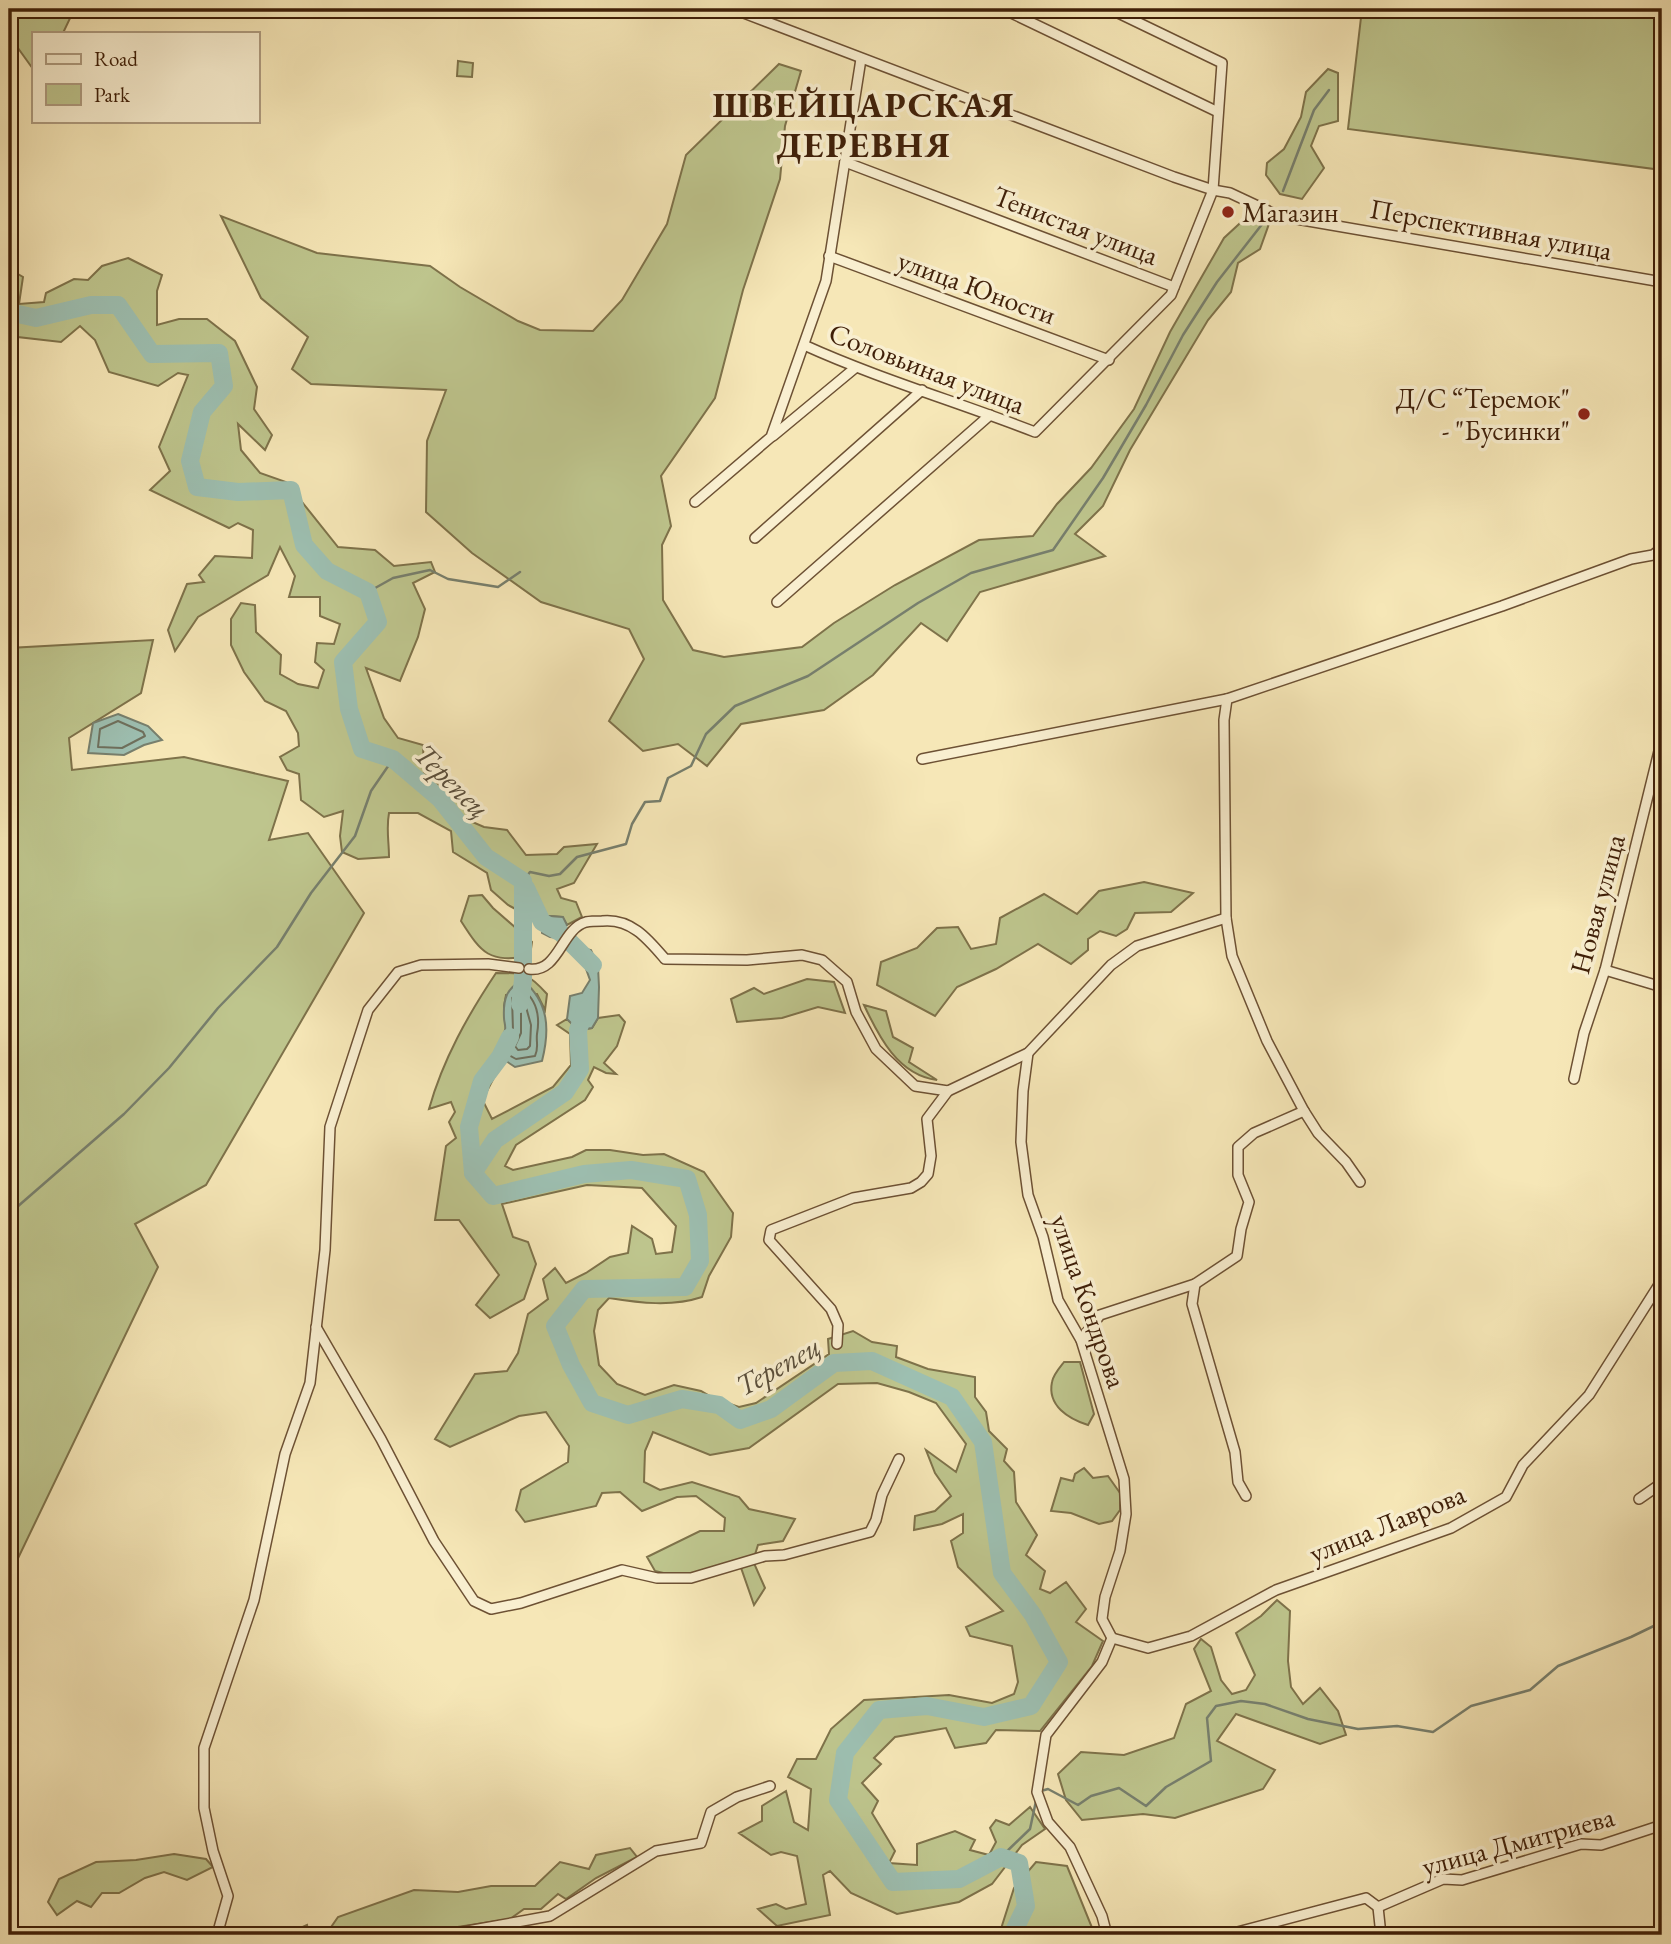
<svg xmlns="http://www.w3.org/2000/svg" width="1671" height="1944" font-family="'EB Garamond',serif">
<style>
.green{fill:#bec58d;stroke:#7e724a;stroke-width:2}
.water{fill:#9dbfb1;stroke:#777f6d;stroke-width:2}
.lines{fill:none;stroke-linecap:round;stroke-linejoin:round}
.shore{stroke:#6e6f5c;stroke-width:2}
.stream{stroke:#777f6d;stroke-width:2.5}
.river{stroke:#9dbfb1;stroke-width:18}
.minor-casing{stroke:#6d5134;stroke-width:12}
.minor{stroke:#f9efd0;stroke-width:9}
.poi-dot{fill:#8f2418;stroke:#f9efd0;stroke-width:2.5}
.labels{text-anchor:middle;stroke-width:7;stroke-linejoin:round;paint-order:stroke}
.poi-label{font-size:28px;fill:#3f1f08;stroke:#f9efd0;text-anchor:start}
.street-label{font-size:28px;fill:#3f1f08;stroke:#f9efd0}
.water-label{font-size:30px;font-style:italic;fill:#5b4f3b;stroke:#f9efd0}
.district-label{font-size:35px;font-weight:bold;letter-spacing:2px;fill:#3f1f08;stroke:#f9efd0}
</style>
<rect width="100%" height="100%" fill="#f6e7b7"/>
<filter id="stains"><feTurbulence type="fractalNoise" baseFrequency=".00286" numOctaves="4"/><feColorMatrix values="0 0 0 0 .2 0 0 0 0 .09 0 0 0 0 .02 0 0 0 .5 -.17"/></filter>
<radialGradient id="worn" r=".72"><stop offset=".6" stop-color="#630" stop-opacity="0"/><stop offset="1" stop-color="#630" stop-opacity=".3"/></radialGradient>
<g class="green">
<path d="M9,9H67L73,12L63,33H33V69L15,44L9,49Z"/>
<path d="M1362,9H1662V170L1348,129Z"/>
<path d="M458,61L473,63L472,77L457,76Z"/>
<path d="M779,64L801,71L785,126L780,179L743,290L715,398L661,476L671,526L662,545L663,600L693,650L724,657L802,647L834,623L895,585L979,540L1033,536L1057,504L1091,468L1134,409L1170,332L1224,238L1250,214L1270,221L1260,249L1238,263L1231,292L1208,320L1130,450L1103,506L1075,534L1105,556L980,592L947,641L921,623L873,675L824,710L741,724L707,766L678,744L643,751L609,721L644,659L629,629L541,602L472,553L426,512L427,441L446,390L311,384L292,369L308,337L261,298L221,216L317,253L430,266L460,287L518,321L540,330L593,331L622,300L667,224L686,155Z"/>
<path d="M1328,69L1338,73V121L1319,126L1311,146L1324,168L1302,199L1280,194L1266,175L1267,163L1284,149L1301,117L1306,92Z"/>
<path d="M128,258L162,275L157,291V325L179,319H207L235,341L257,387L254,409L272,435L265,450L238,424L241,450L260,473L286,482L338,547L375,550L394,566L431,562L435,572L413,583L425,609L418,637L400,681L366,668L384,718L398,738L423,745L424,772L442,787L468,795L463,806L470,821L484,827L507,830L526,855L557,854L564,847L597,844L574,883L557,889L561,898L576,902L582,917L567,925L562,917L549,916L532,918L508,905L491,890L487,873L453,852L451,831L418,813H389C386,829 389,841 389,857L358,859L342,852L340,836L343,811L324,817L301,800L299,774L287,770L280,757L299,746L298,733L286,711L265,701L244,672L231,645V619L241,603L255,605L256,632L281,655L280,674L298,684L318,688L324,670L315,662L317,643L334,644L340,624L320,616V597H289L295,576L280,547L268,575L198,617L175,651L168,630L187,584L204,582L199,575L215,556L252,558L253,530L238,523L229,528L150,490L170,471L159,447L188,375L178,373L158,386L109,372L95,340L80,326L61,342L9,336V269L23,277L19,304L44,302L46,293L74,279L88,280L102,266Z"/>
<path d="M153,640L141,693L69,738L72,770L184,757L288,781L269,840L308,833L364,913L206,1185L135,1224L158,1267L9,1577V648Z"/>
<path d="M1144,882L1193,893L1171,912L1135,913L1127,929L1116,936L1100,931L1088,939V950L1071,964L1038,944L996,969L957,987L935,1016L877,985L881,962L917,948L937,928L958,927L971,949L996,944L1000,918L1044,894L1077,914L1099,891Z"/>
<path d="M482,895L493,908L532,942L530,956C489,963 482,954 461,921L469,896Z"/>
<path d="M496,973C525,973 528,973 547,994L545,1010L537,994L506,995L504,1006L506,1029L498,1045L500,1066L487,1091L483,1101L492,1119L553,1087L571,1065L570,1034L557,1025L567,1019L578,1030L592,1028L598,1018L619,1015L625,1022L617,1046L604,1063L616,1074L606,1073L594,1067L588,1080L593,1087L585,1100L516,1145L505,1166L513,1170L572,1157L586,1150H610L643,1155L664,1154L704,1172L733,1213L731,1237L709,1276L702,1297C672,1307 640,1303 609,1298L598,1310L594,1331L599,1365L617,1384L645,1395L674,1385L701,1391L715,1399L739,1407L756,1403L829,1354L828,1339L853,1331L872,1342L897,1346L896,1357L928,1369L975,1377V1397L986,1412L989,1431L1007,1449L1004,1461L1014,1472L1016,1502L1037,1535L1026,1555L1045,1571L1040,1589L1050,1593L1066,1582L1086,1609L1076,1622L1103,1641L1092,1666L1040,1731L996,1730L986,1743L955,1748L946,1728L895,1737L874,1758L881,1764L862,1783L878,1801L872,1813L895,1851L889,1863L917,1865V1844L955,1831L975,1840L970,1850L989,1855L996,1842L990,1828L996,1820L1009,1825L1030,1807L1045,1829L1022,1845L992,1884L959,1902L897,1914L851,1893L830,1871L823,1875L830,1915L777,1926L758,1909L776,1904L786,1909L806,1904L797,1856L781,1852L771,1855L739,1833L762,1821V1806L786,1791L794,1822L808,1830L811,1789L788,1777L797,1759H816L831,1729L864,1700L949,1695L992,1703L1014,1694L1018,1682L1012,1646L970,1636L966,1627L1003,1611L958,1567L951,1541L963,1533V1514L942,1524L914,1530L915,1516L935,1511L951,1496L935,1473L926,1450L956,1472L966,1444L936,1403L909,1392L877,1383L838,1384L749,1448L710,1455L653,1432L645,1451L644,1482L660,1490L692,1482L739,1497L749,1509L795,1519L783,1541L758,1545L753,1561L765,1588L754,1605L740,1565L676,1576L655,1571L647,1557L700,1531H724L725,1518L696,1496L677,1497L642,1511L620,1492L602,1493L596,1506L525,1522L516,1510L521,1490L568,1462L569,1446L546,1412L519,1416L450,1447L435,1439L475,1374L507,1371L518,1353L528,1314L548,1299L543,1279L555,1268L566,1283L586,1273L610,1257L628,1253L632,1226L652,1239L656,1254L672,1252L676,1226L642,1188L587,1185L502,1204L513,1237L528,1242L536,1264L524,1299L490,1318L476,1305L499,1275L459,1220H435L446,1146L456,1138L449,1122L455,1112L451,1102L429,1109C443,1059 468,1015 496,973Z"/>
<path d="M807,979L834,982L845,1013L818,1007L782,1018L737,1022L731,999L754,988L764,994Z"/>
<path d="M864,1005L886,1011L893,1037L913,1048L909,1062L937,1080C898,1075 879,1037 864,1005Z"/>
<path d="M1064,1362H1080L1094,1414L1088,1425C1069,1419 1047,1406 1052,1382C1053,1375 1060,1367 1064,1362Z"/>
<path d="M1084,1468L1093,1478L1108,1476L1120,1493V1510L1112,1521L1099,1524L1071,1513L1051,1511L1061,1478L1073,1481L1075,1474Z"/>
<path d="M1277,1600L1290,1611L1288,1661L1291,1687L1303,1704L1320,1688L1338,1711L1346,1735L1320,1744L1236,1714L1217,1741L1275,1770L1263,1789L1175,1818L1143,1814L1082,1820L1066,1800L1058,1774L1081,1752L1124,1755L1174,1738L1186,1704L1211,1691L1194,1649L1201,1639L1211,1647L1221,1680L1232,1694L1246,1690L1255,1675L1236,1633L1261,1616Z"/>
<path d="M630,1848L637,1857L596,1878L566,1899L558,1894L541,1909H524L510,1919L451,1928L430,1935H285L307,1925L308,1931L329,1930L338,1917L414,1890L458,1892L491,1886H535L560,1862L589,1869L596,1855Z"/>
<path d="M174,1854L206,1859L213,1867L187,1880L164,1872L145,1878L119,1893H102L91,1907L77,1901L57,1915L48,1902L59,1879L96,1862L136,1860Z"/>
<path d="M1036,1862L1067,1866L1095,1935H999L1014,1888Z"/>
</g>
<g class="water">
<path d="M118,714L148,726L162,740L144,745L124,755L88,753L93,723Z"/>
<path d="M549,916L563,917L567,925L558,938L550,937L542,933V922Z"/>
<path d="M578,947L591,950L598,966L599,987L598,1018L592,1028L578,1030L567,1019L570,996L582,993L590,980Z"/>
<path d="M523,980C549,1003 550,1029 542,1061L515,1067L500,1057C497,1039 503,1044 505,1030C506,1026 504,1022 504,1018C503,1000 506,988 523,980Z"/>
</g>
<g class="lines">
<g class="shore">
<path d="M118,721L143,732L145,736L122,748L98,747L100,729Z"/>
<path d="M522,989C537,1000 540,1017 537,1034C536,1042 539,1048 535,1056L516,1059L507,1054L505,1046L513,1030L512,998Z"/>
<path d="M521,1006L526,1007L531,1025L530,1046L527,1049L518,1050L515,1046L521,1033Z"/>
</g>
<g class="stream">
<path d="M1283,191L1314,110L1329,90"/>
<path d="M368,592L393,578L430,570L448,579L498,587L520,572"/>
<path d="M523,881L530,872L549,876L560,874L577,857L626,844L632,824L645,802L660,801L668,778L691,766L706,734L735,706L808,676L918,603L971,573L1053,550L1103,478L1146,405L1183,335L1217,282L1263,223"/>
<path d="M9,1214L124,1114L169,1068L218,1008L277,947L311,893L355,836L371,791L393,759"/>
<path d="M1041,1791L1048,1789L1078,1805L1091,1796L1119,1788L1146,1806L1166,1787L1211,1761L1207,1718L1216,1706L1241,1701L1265,1704L1308,1719L1358,1729L1397,1726L1433,1732L1471,1706L1530,1690L1558,1666L1631,1637L1662,1622"/>
<path d="M1001,1857L1030,1829L1036,1801"/>
</g>
<g class="river">
<path d="M9,312L36,318L91,305H118L152,354L219,353L224,386L202,412L190,461L197,487L238,492L291,490L304,545L327,571L368,592L378,622L343,662L349,709L362,749L393,759L440,799L486,857L523,881V980L520,1004"/>
<path d="M526,888L542,922L561,933L593,965"/>
<path d="M510,1037L500,1057L482,1081L469,1127L473,1173L493,1196L584,1174L631,1170L687,1179L698,1215L700,1261L685,1287L584,1289L555,1326L571,1365L592,1403L628,1415L682,1399L719,1405L740,1420L771,1409L834,1363L872,1361L952,1397L983,1442L1002,1573L1033,1615L1059,1662L1031,1706L984,1717L927,1706L879,1710L845,1753L838,1800L893,1882L959,1879L1001,1857L1019,1863L1026,1906L1012,1935"/>
<path d="M473,1173L495,1140L565,1092L580,1069L578,1030L586,1009"/>
</g>
<g class="minor-casing">
<g id="minor">
<path d="M721,9L730,12H741L1174,177L1213,190L1230,193L1279,216L1662,282"/>
<path d="M1003,9L1218,112"/>
<path d="M845,162L1174,287"/>
<path d="M829,256L1109,360"/>
<path d="M804,345C879,379 958,402 1035,432L1171,295L1213,190L1222,63L1110,9"/>
<path d="M773,436L855,368"/>
<path d="M695,502L771,437L826,281L861,59"/>
<path d="M755,538L922,390"/>
<path d="M777,602L990,415"/>
<path d="M922,759L1227,699"/>
<path d="M529,969C559,973 561,929 586,922C591,921 597,921 602,921C631,918 648,939 665,959L747,960L802,955L822,960L847,982L856,1012L876,1049L915,1086L948,1091L1028,1053L1111,965L1137,946L1226,918"/>
<path d="M1605,970L1662,987"/>
<path d="M1028,1053L1023,1091L1021,1142L1028,1195L1043,1237L1058,1300L1081,1340L1124,1479L1126,1514L1120,1551L1105,1597L1102,1619L1112,1638"/>
<path d="M1574,1079L1584,1033L1605,970L1662,739"/>
<path d="M1360,1182L1346,1162L1318,1133L1304,1111L1267,1041L1232,956L1226,918L1224,720L1227,699L1502,606L1631,559L1653,555L1662,548"/>
<path d="M1195,1284L1192,1304L1235,1452L1238,1482L1246,1496"/>
<path d="M316,1327L381,1439L434,1541L474,1601L491,1609L521,1603L622,1570L657,1578H691L765,1556L784,1555L870,1532L876,1520L882,1495L899,1459"/>
<path d="M1081,1340L1100,1315L1195,1284L1237,1256L1241,1229L1249,1202L1238,1175V1147L1254,1133L1304,1111"/>
<path d="M837,1344L838,1325L831,1309L769,1240L771,1230L853,1198L911,1188L921,1182L928,1174L931,1156L927,1119L948,1091"/>
<path d="M1639,1499L1662,1483"/>
<path d="M1112,1638L1148,1648L1191,1636L1276,1590L1451,1528L1506,1497L1523,1465L1589,1395L1662,1280"/>
<path d="M1378,1907L1381,1935"/>
<path d="M217,1935L228,1896L213,1851L204,1808V1748L254,1600L285,1454L310,1383L325,1250L330,1127L368,1010L398,972L421,965L488,964L519,968"/>
<path d="M445,1935L550,1916L656,1851L701,1843L711,1812L737,1797L770,1786"/>
<path d="M1107,1935L1102,1916L1070,1847L1048,1822L1037,1792L1046,1735L1102,1662L1112,1638"/>
<path d="M1226,1935L1366,1898L1378,1907L1443,1879L1462,1880L1581,1844L1601,1845L1662,1825"/>
</g>
</g>
<use href="#minor" class="minor"/>
</g>
<g class="poi-dot">
<circle cx="1228" cy="212" r="7"/>
<circle cx="1584" cy="414" r="7"/>
</g>
<g class="labels">
<g class="poi-label">
<text x="1242" y="222">Магазин</text>
<text x="1570" y="408" text-anchor="end">Д/С “Теремок"<tspan x="1570" dy="32">- "Бусинки"</tspan></text>
</g>
<g class="street-label">
<text transform="translate(1076 225) rotate(21)" y="10">Тенистая улица</text>
<text transform="translate(1491 229) rotate(10)" y="10">Перспективная улица</text>
<text transform="translate(977 287) rotate(20)" y="10">улица Юности</text>
<text transform="translate(927 368) rotate(21)" y="10">Соловьиная улица</text>
<text transform="translate(1597 904) rotate(-75)" y="10">Новая улица</text>
<text transform="translate(1089 1301) rotate(71)" y="10">улица Кондрова</text>
<text transform="translate(1387 1523) rotate(-22)" y="10">улица Лаврова</text>
<text transform="translate(1518 1841) rotate(-15)" y="10">улица Дмитриева</text>
</g>
<g class="water-label">
<text transform="translate(452 781) rotate(45)" y="10">Терепец</text>
<text transform="translate(778 1366) rotate(-29)" y="10">Терепец</text>
</g>
<g class="district-label">
<text x="864" y="117">ШВЕЙЦАРСКАЯ<tspan x="864" dy="40">ДЕРЕВНЯ</tspan></text>
</g>
</g>
<rect width="1671" height="1944" fill="none" stroke="#f6e7b7" stroke-width="35"/>
<rect x="10" y="10" width="1650" height="1923" fill="none" stroke="#3f1f08" stroke-width="3.5"/>
<rect x="18" y="18" width="1636" height="1909" fill="none" stroke="#3f1f08" stroke-width="2"/>
<rect x="32" y="32" width="228" height="91" fill="#f9efd0" stroke="#af9c80" stroke-width="2"/>
<rect x="46" y="54" width="35" height="10" fill="#f9efd0" stroke="#af9c80" stroke-width="2"/>
<text x="94" y="66" font-size="21" fill="#3f1f08">Road</text>
<rect x="46" y="84" width="35" height="21" fill="#bec58d" stroke="#af9c80" stroke-width="2"/>
<text x="94" y="102" font-size="21" fill="#3f1f08">Park</text>
<rect width="100%" height="100%" filter="url(#stains)"/>
<rect width="100%" height="100%" fill="url(#worn)"/>
</svg>
